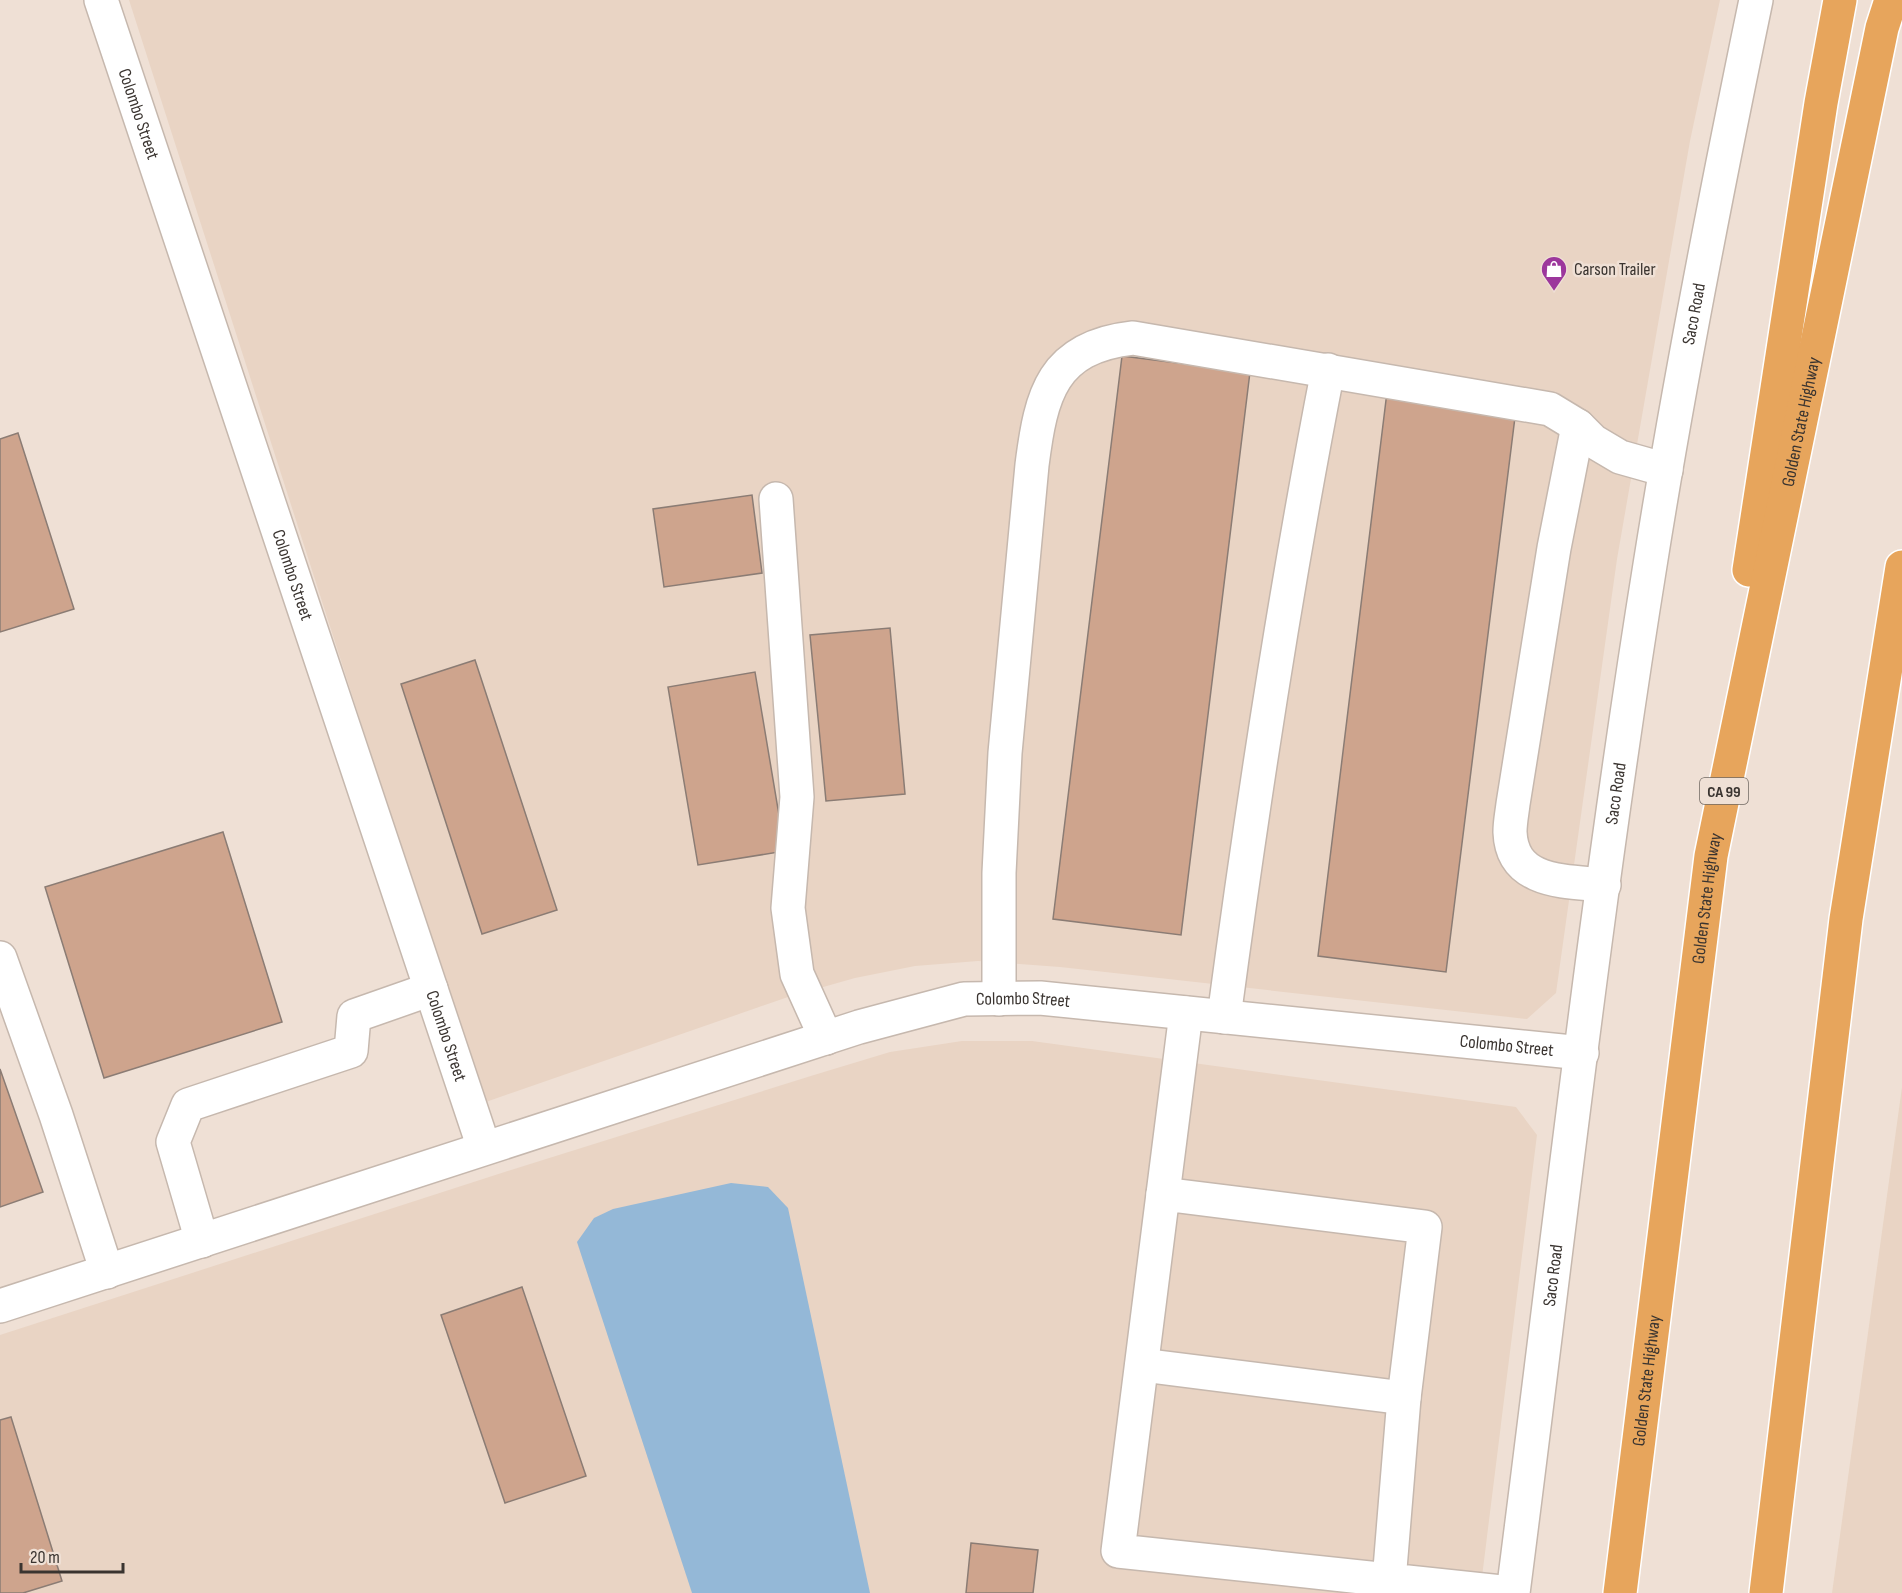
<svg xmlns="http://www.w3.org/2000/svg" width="1902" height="1593" font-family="'Sofia Sans Condensed',sans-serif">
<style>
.built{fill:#e9d4c4}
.water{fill:#94b8d7}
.building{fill:#cea48d;stroke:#8b7c74;stroke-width:1.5}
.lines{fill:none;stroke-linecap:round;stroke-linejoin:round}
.minor-casing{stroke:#c6b8ae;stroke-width:36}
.highway-casing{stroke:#fff;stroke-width:36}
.minor{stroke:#fff;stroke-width:33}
.highway{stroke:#e7a55c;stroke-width:33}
.labels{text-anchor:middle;stroke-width:5;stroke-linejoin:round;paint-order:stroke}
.shield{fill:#efe0d5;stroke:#706862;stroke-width:1.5}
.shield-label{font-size:16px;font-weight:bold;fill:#3a3430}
.street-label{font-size:18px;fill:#3a3430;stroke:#efe0d5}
.poi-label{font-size:18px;fill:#3a3430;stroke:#efe0d5;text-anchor:start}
</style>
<rect width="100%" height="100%" fill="#efe0d5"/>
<g class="built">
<path d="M129,0H1720L1690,141L1617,559L1556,993L1527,1019L1060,967L978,961L915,966L855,978L788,997L483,1103Z"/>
<path d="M962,1041H1032L1516,1107L1537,1135L1480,1593H0V1335L511,1170L814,1075L890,1052Z"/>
<path d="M1902,1087V1593H1832Z"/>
</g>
<path class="water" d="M731,1183L768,1187L788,1208L870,1593H692L577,1242L594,1218L613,1209Z"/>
<g class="building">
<path d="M1122,356L1250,372L1181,935L1053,919Z"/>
<path d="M1387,392L1516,409L1446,972L1318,956Z"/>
<path d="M18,433L74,609L0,632V439Z"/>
<path d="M752,495L762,573L664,587L653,509Z"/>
<path d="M890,628L905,794L826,801L810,635Z"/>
<path d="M475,660L557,910L482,934L401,684Z"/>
<path d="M755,672L785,851L698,865L668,687Z"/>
<path d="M223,832L282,1022L104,1078L45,887Z"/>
<path d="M0,1069L43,1192L0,1207Z"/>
<path d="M522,1287L586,1476L505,1503L441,1315Z"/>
<path d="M11,1417L62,1581L23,1593H0V1420Z"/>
<path d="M971,1543L1038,1550L1033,1593H966Z"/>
</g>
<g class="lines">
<g class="minor-casing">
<g id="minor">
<path id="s1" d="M101,0L484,1148"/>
<path d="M1578,426L1554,548L1513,804C1512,813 1510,822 1510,832C1512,884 1566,881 1604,885"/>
<path d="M776,499L797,797L788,908L797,974L826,1038"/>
<path d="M0,958L56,1115L107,1272"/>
<path d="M999,999V873L1005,753L1032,465C1041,394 1052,347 1133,338L1550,409L1578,426L1593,441L1620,457L1666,470"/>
<path d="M1224,1017C1253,800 1286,585 1328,370"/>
<path d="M1163,1194L1186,1013"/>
<path d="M202,1241L173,1142L188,1105L351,1051L354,1016L431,989"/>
<path id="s2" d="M0,1306L859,1027L964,999L1040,998L1582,1053"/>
<path d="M1142,1365L1404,1398"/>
<path d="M1387,1593L1389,1581L1404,1398L1425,1227L1163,1194L1118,1551L1511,1593"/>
<path id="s3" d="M1513,1593C1557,1250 1595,906 1650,565C1680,376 1717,188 1756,0"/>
</g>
</g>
<g class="highway-casing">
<g id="highway">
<path d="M1749,570L1821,103L1840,0"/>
<path id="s4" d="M1620,1593L1711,856L1882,28L1891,0"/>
<path d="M1766,1593L1846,919L1902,567"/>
</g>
</g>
<use href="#minor" class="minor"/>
<use href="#highway" class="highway"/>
</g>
<defs>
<g id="shop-pin" transform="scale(1.35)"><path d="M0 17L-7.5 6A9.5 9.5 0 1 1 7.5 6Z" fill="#9c379c" stroke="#efe0d5"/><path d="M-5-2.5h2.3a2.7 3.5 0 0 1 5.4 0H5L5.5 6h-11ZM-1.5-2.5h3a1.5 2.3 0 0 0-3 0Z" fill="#fff"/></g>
</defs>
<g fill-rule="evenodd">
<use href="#shop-pin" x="1554" y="269"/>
</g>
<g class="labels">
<rect class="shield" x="1700" y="778" width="48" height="26" rx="4.5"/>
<g class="shield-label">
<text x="1724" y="797">CA 99</text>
</g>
<g class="street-label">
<text dy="6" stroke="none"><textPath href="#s1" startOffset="120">Colombo Street</textPath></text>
<text dy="6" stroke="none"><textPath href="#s3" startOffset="1292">Saco Road</textPath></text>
<text dy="6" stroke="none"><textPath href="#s4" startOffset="1186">Golden State Highway</textPath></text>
<text dy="6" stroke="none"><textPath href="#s1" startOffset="606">Colombo Street</textPath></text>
<text dy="6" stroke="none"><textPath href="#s3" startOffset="806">Saco Road</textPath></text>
<text dy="6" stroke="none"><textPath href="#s4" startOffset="700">Golden State Highway</textPath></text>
<text dy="6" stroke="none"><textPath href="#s2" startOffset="1071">Colombo Street</textPath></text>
<text dy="6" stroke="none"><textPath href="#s1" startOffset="1092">Colombo Street</textPath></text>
<text dy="6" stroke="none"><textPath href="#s2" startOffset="1557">Colombo Street</textPath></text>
<text dy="6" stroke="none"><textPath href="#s3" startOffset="320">Saco Road</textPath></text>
<text dy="6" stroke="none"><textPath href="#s4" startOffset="214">Golden State Highway</textPath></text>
</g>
<g class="poi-label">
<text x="1574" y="275">Carson Trailer</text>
</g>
</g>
<path d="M21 1563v9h102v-9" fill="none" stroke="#3a3430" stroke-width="3"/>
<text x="30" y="1563" font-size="18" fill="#3a3430" stroke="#efe0d5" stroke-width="4.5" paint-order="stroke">20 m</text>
</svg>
